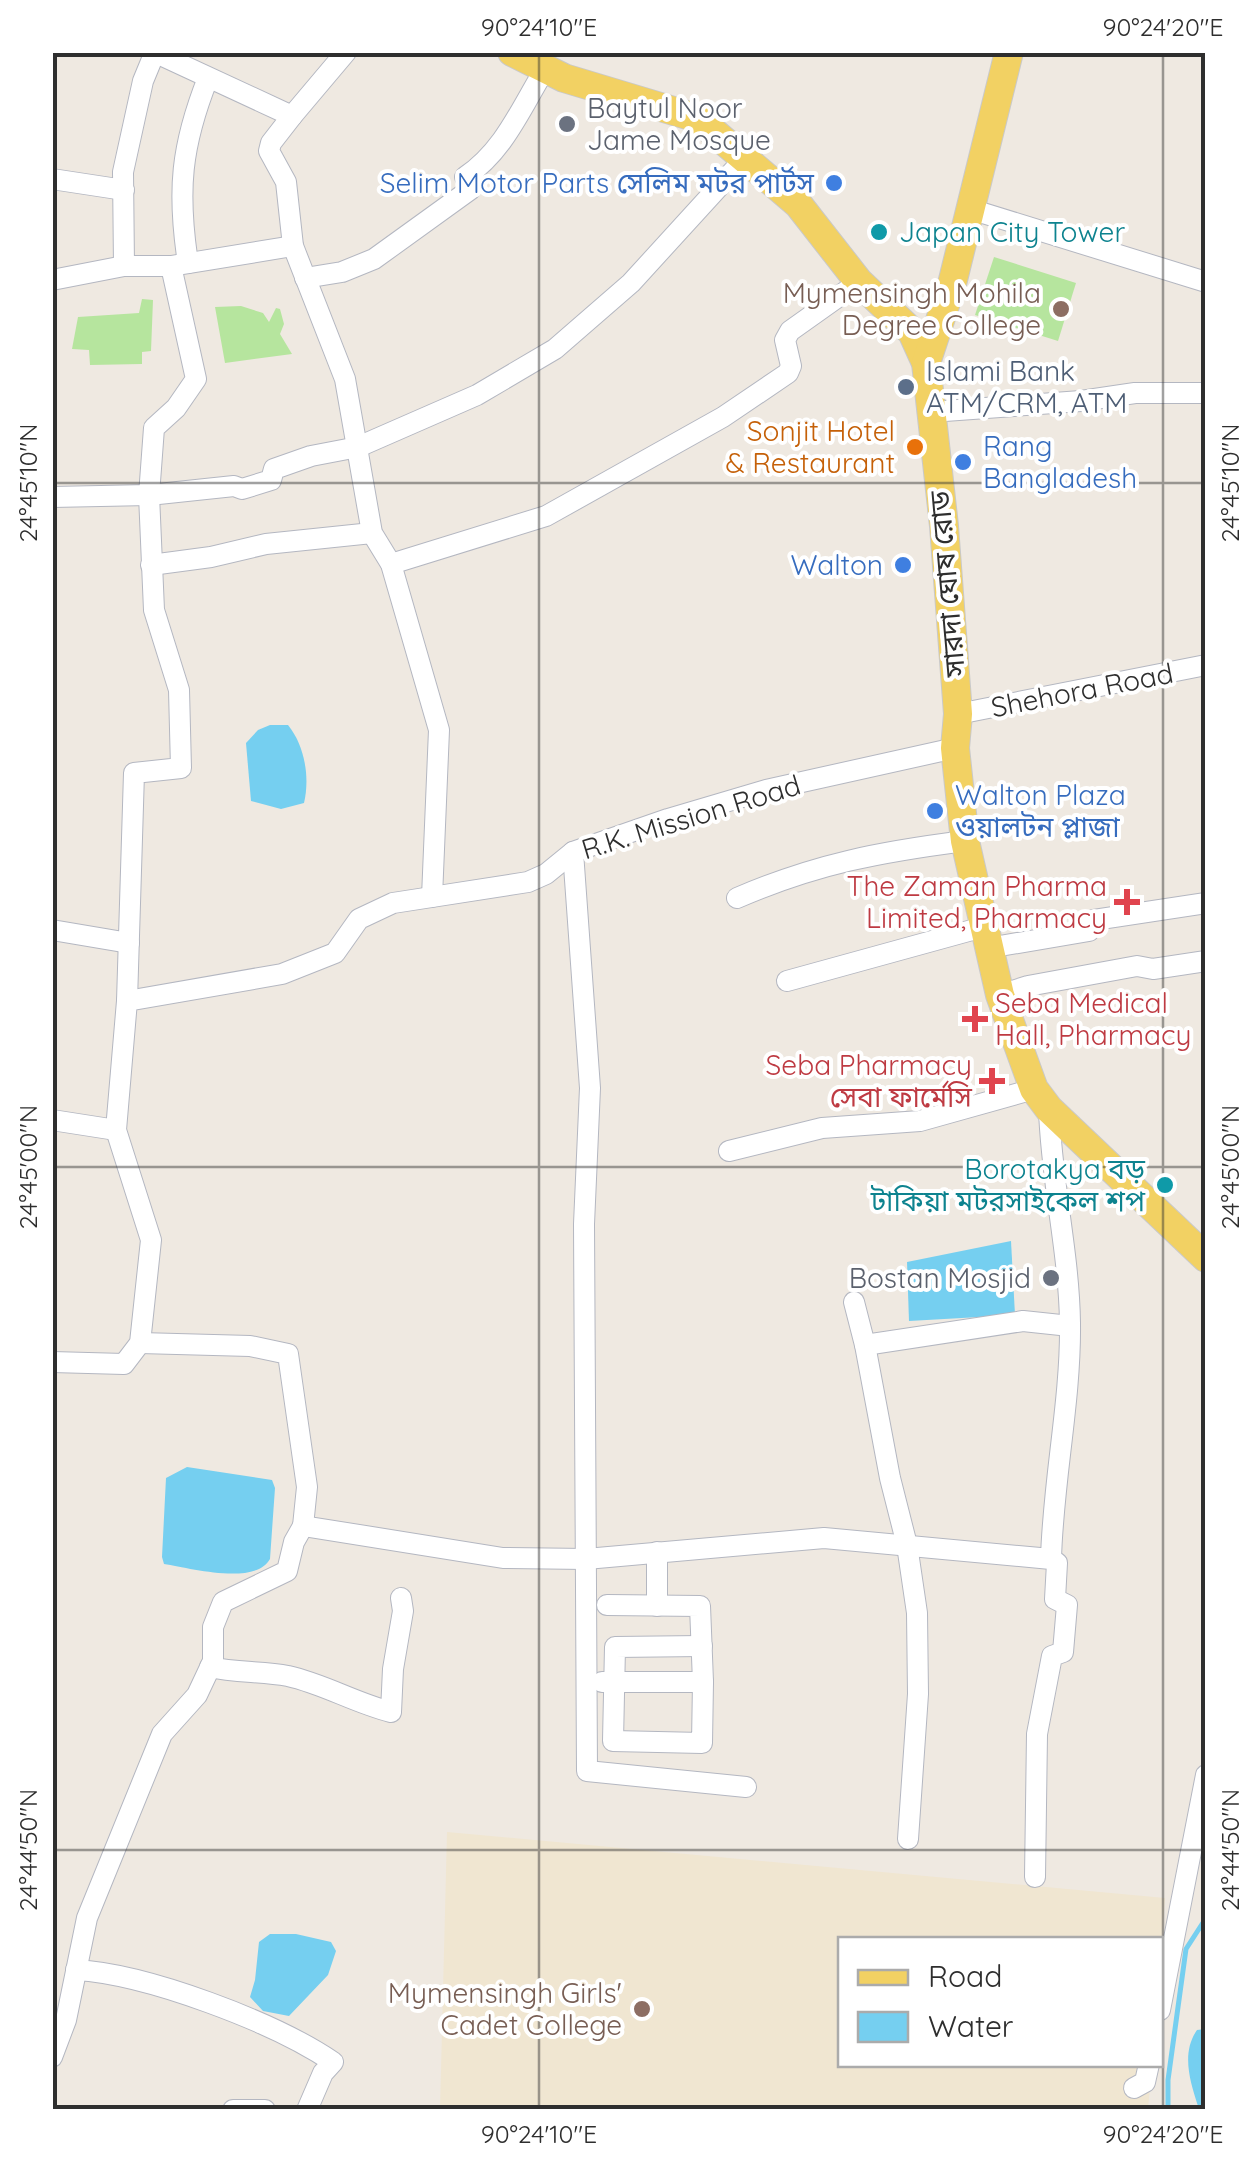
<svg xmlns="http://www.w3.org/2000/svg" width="1258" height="2162" font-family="Quicksand,'Noto Sans Bengali',sans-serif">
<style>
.education{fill:#f0e6d1}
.green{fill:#b6e59e}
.water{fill:#75cff0}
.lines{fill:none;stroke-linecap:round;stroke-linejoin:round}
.stream{stroke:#75cff0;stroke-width:5}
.minor-casing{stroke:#b4b7c1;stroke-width:22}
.major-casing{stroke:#c9c9c9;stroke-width:30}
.minor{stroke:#fff;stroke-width:20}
.major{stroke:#f2d163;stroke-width:28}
.ticks{fill:none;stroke:#2e2e2e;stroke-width:2.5;stroke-opacity:0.45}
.worship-dot{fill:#6b7280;stroke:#fff;stroke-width:4}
.shop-dot{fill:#3f7fe0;stroke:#fff;stroke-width:4}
.culture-dot{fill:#0f9aa8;stroke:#fff;stroke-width:4}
.education-dot{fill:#8d6e63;stroke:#fff;stroke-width:4}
.service-dot{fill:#5c6f8a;stroke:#fff;stroke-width:4}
.food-dot{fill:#e8710a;stroke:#fff;stroke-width:4}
.health-dot{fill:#e0444e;stroke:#fff;stroke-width:4}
.labels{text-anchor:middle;stroke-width:8;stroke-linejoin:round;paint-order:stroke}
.worship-label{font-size:28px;fill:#5b616d;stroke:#fff;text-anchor:start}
.shop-label{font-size:28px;fill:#366cbe;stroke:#fff;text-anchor:end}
.culture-label{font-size:28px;fill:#0d838f;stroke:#fff;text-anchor:start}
.education-label{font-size:28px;fill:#785e54;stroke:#fff;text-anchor:end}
.service-label{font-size:28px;fill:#4e5e75;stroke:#fff;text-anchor:start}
.food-label{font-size:28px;fill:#c56008;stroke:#fff;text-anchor:end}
.street-label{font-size:28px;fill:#2e2e2e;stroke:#fff}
.health-label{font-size:28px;fill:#be3a42;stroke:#fff;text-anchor:end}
.neatline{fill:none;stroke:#2e2e2e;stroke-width:4}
.ticks-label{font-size:25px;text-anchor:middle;fill:#2e2e2e}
</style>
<rect width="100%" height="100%" fill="#efe9e1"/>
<path class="education" d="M447,1832L1165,1898L1161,1953L1160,1940H840V2064L1152,2065L1148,2109L440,2110Z"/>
<g class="green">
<path d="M994,257L1076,283L1058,341L975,315Z"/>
<path d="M142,299L153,300L151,351L142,352V364L90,365L89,350L72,349L78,317L139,313Z"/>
<path d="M241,306L263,313L269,322L276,308L280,309L284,324L280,334L292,354L225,363L215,307Z"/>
</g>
<g class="water">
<path d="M270,725H288C305,746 310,778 304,803L281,809L251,801L246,743L258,730Z"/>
<path d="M1011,1241L1015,1315L909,1321L907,1262Z"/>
<path d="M187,1467L272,1480L275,1488L270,1559C255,1586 190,1568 164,1564L162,1557L166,1478Z"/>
<path d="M270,1934H296L331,1942L336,1951L328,1975L289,2016L263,2011L250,1997L255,1980L259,1942Z"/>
<path d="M1205,2029H1206L1205,2108L1198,2106C1190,2081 1181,2053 1197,2030Z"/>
</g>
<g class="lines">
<path class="stream" d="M1168,2110V2080L1186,1949L1206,1918"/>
<g class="minor-casing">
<g id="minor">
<path d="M154,52L292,116L346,52"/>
<path d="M292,116L271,143L269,151L286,182L293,246L345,379L372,533L391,564L439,730L432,897"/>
<path d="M52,179L124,190"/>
<path d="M970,209L1206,282"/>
<path d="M188,263C177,191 181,146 208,78"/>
<path d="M124,266L123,172L143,81L155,52"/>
<path d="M305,278L342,272L374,259L471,189L465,177C504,151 521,108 545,69"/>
<path d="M52,280L124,266H171L293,246"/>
<path d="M931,412L1081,401L1135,393H1206"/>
<path d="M52,497L149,495L234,486L242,489L271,480L274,469L311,456L358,447L477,395L555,349L631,283L746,157"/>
<path d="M391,564L546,516L723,417L788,373L791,366L785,340L790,331L859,282"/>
<path d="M151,565L211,557L266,544L372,533"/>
<path d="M958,714L1206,665"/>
<path d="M573,852L590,1088L584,1224L587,1771L746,1787"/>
<path d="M737,898C816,864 879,852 965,841"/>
<path d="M52,930L129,943"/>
<path d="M988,948L1089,931L1094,920L1206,903"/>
<path d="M787,981L983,927"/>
<path d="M1000,995L1028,986L1137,966L1153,969L1206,961"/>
<path d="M127,1001L134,773L181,768L179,690L154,610L149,495L154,428L176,408L196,379L171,266"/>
<path d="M52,1120L116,1130"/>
<path d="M729,1151L822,1128L920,1121L1034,1089"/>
<path d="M854,1302L865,1345L1023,1321L1070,1326"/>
<path d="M140,1343L250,1346L288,1354L307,1487L303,1526L503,1558L586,1559L824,1538L1051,1559C1053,1480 1071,1401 1070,1323C1069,1251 1051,1181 1049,1109"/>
<path d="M865,1345L890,1478L907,1545L917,1613L918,1694L908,1839"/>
<path d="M52,1362L124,1364L140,1343L151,1240L116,1130L127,1001L282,974L335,953L359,919L393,903L528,882L546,874L573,852L668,819L766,790L955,748"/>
<path d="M657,1552V1606"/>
<path d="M702,1646L615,1647L613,1741L702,1743L703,1682"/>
<path d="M210,1667C235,1673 262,1671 288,1676C324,1684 355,1703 391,1712L393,1669L403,1611L401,1598"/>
<path d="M602,1682H703L700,1606L607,1605"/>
<path d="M1035,1877L1037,1734L1052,1656L1063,1652L1067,1605L1055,1599L1057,1563L1051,1559"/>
<path d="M76,1970C147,1974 274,2022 333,2062L323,2073L307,2110"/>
<path d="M1160,2010L1206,1775"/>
<path d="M52,2057L66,2020L87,1918L162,1734L197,1695L213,1661V1627L223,1602L287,1571L294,1542L303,1526"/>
<path d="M1134,2088L1145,2082L1149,2064"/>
<path d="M233,2110H265"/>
</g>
</g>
<g class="major-casing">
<g id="major">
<path d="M512,52L564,78L697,118L798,204L859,282L912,332L926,363L944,526L958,714L955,748L965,841L1000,995L1034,1089L1049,1109L1206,1258"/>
<path d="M926,363L952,284L1009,52"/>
</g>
</g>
<use href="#minor" class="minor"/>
<use href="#major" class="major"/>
</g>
<path class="ticks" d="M539,52V2110M1163,52V2110M52,483H1206M52,1167H1206M52,1850H1206"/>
<g class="worship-dot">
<circle cx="567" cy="124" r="10"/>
<circle cx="1051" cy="1278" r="10"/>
</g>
<g class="shop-dot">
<circle cx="834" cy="183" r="10"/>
<circle cx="963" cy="462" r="10"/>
<circle cx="903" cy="565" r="10"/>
<circle cx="935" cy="811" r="10"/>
</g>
<g class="culture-dot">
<circle cx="879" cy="232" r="10"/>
<circle cx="1165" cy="1185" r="10"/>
</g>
<g class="education-dot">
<circle cx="1061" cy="309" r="10"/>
<circle cx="642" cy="2009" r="10"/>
</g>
<circle class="service-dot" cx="906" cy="387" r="10"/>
<circle class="food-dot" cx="915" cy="447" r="10"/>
<g class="health-dot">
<path d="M1122 887h10v10h10v10h-10v10h-10v-10h-10v-10h10z"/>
<path d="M970 1004h10v10h10v10h-10v10h-10v-10h-10v-10h10z"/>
<path d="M987 1066h10v10h10v10h-10v10h-10v-10h-10v-10h10z"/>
</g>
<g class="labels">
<g class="worship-label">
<text x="587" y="118">Baytul Noor<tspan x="587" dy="32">Jame Mosque</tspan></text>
<text x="1031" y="1288" text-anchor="end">Bostan Mosjid</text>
</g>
<g class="shop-label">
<text x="814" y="193">Selim Motor Parts সেলিম মটর পার্টস</text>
<text x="983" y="456" text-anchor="start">Rang<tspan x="983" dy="32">Bangladesh</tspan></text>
<text x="883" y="575">Walton</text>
<text x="955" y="805" text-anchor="start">Walton Plaza<tspan x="955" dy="32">ওয়ালটন প্লাজা</tspan></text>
</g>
<g class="culture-label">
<text x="899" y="242">Japan City Tower</text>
<text x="1145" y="1179" text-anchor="end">Borotakya বড়<tspan x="1145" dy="32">টাকিয়া মটরসাইকেল শপ</tspan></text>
</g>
<g class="education-label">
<text x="1041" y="303">Mymensingh Mohila<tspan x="1041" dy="32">Degree College</tspan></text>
<text x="622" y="2003">Mymensingh Girls'<tspan x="622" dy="32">Cadet College</tspan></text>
</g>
<g class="service-label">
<text x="926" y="381">Islami Bank<tspan x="926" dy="32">ATM/CRM, ATM</tspan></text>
</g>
<g class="food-label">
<text x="895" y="441">Sonjit Hotel<tspan x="895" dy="32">&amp; Restaurant</tspan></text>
</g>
<g class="street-label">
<text transform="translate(947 584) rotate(-95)" y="10">সারদা ঘোষ রোড</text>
<text transform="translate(1082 690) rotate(-11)" y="10">Shehora Road</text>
<text transform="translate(691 817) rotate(-17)" y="10">R.K. Mission Road</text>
</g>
<g class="health-label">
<text x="1107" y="896">The Zaman Pharma<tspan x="1107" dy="32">Limited, Pharmacy</tspan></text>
<text x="995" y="1013" text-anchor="start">Seba Medical<tspan x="995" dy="32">Hall, Pharmacy</tspan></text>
<text x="972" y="1075">Seba Pharmacy<tspan x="972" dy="32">সেবা ফার্মেসি</tspan></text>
</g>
</g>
<rect width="1258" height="2162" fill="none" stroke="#ffffff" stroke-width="110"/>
<rect x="838" y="1937" width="325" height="130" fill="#ffffff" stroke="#ababab" stroke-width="2.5"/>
<rect x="858" y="1970" width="50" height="15" fill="#f2d163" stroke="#ababab" stroke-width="2.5"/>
<text x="928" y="1987" font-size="30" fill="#2e2e2e">Road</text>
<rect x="858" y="2012" width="50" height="30" fill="#75cff0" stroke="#ababab" stroke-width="2.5"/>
<text x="928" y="2037" font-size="30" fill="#2e2e2e">Water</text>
<rect x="55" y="55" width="1148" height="2052" class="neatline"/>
<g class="ticks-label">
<text x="539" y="36">90°24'10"E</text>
<text x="1163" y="36">90°24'20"E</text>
<text transform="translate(28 483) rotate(-90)" y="9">24°45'10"N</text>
<text transform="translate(1230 483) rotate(-90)" y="9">24°45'10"N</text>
<text transform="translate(28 1167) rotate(-90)" y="9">24°45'00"N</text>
<text transform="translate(1230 1167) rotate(-90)" y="9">24°45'00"N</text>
<text transform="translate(28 1850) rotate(-90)" y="9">24°44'50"N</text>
<text transform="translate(1230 1850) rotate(-90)" y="9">24°44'50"N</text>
<text x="539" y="2143">90°24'10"E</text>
<text x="1163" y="2143">90°24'20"E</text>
</g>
</svg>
